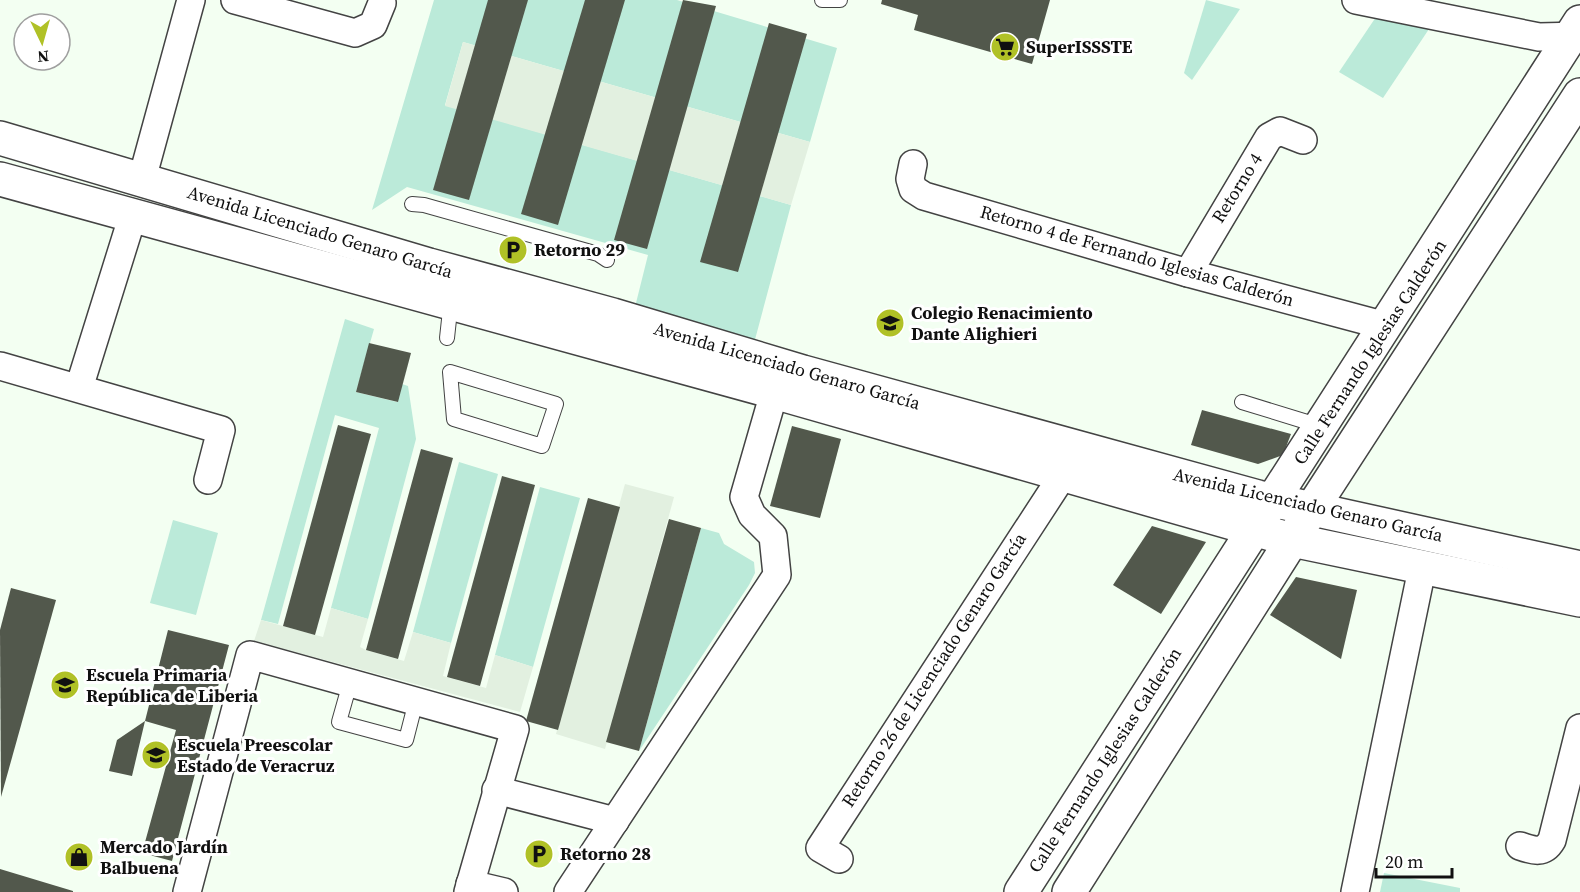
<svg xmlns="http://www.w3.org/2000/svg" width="1580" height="892" font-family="'Source Serif 4',serif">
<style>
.green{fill:#bbead9}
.plaza{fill:#e2f0e0}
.building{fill:#52584c}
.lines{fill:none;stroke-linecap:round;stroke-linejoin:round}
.service-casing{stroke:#434343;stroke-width:16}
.minor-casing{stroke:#434343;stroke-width:30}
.tertiary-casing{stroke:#434343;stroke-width:36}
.service{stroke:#fff;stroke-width:14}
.minor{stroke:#fff;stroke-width:27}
.tertiary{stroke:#fff;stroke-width:33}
.labels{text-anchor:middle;stroke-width:6;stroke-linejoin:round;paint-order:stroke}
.poi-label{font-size:18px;font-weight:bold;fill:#101010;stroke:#fff;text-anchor:start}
.street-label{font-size:18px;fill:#101010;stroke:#fff}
</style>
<rect width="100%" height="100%" fill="#f3fff2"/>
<g class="green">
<path d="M434,0H677L837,48L810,142L463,42L445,105L791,205L753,347L633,315L648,255L407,187L372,210Z"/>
<path d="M1206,0L1240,9L1192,80L1184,73Z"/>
<path d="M1378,14L1431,26L1383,98L1339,72Z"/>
<path d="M345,319L374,329L356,392L397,402L402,384L408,386L416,439L368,619L331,608L379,428L335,415L278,624L261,620Z"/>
<path d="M459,462L498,474L451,643L413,632Z"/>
<path d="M540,487L580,498L533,667L495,655Z"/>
<path d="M173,520L218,533L196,615L150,603Z"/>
<path d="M701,528L719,533L724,544L754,562L755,573L749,585L639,751Z"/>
<path d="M1384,873L1460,888V892H1380Z"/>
</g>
<g class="plaza">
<path d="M463,42L810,142L791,205L445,106Z"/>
<path d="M625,484L674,497L605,749L556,734Z"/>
<path d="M331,608L368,619L360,647L366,650L404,661L413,632L451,643L443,676L486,688L495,655L533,667L520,712L254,641L261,620L323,637Z"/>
</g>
<g class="building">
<path d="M488,0H528L469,200L433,190Z"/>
<path d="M585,0H625L558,225L521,214Z"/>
<path d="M683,0L716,6L647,249L614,240Z"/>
<path d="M882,0H1050L1032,64L914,30L918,15L881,4Z"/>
<path d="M769,23L807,34L738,272L700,262Z"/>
<path d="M369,343L411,353L398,402L356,392Z"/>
<path d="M1202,410L1291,434L1283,455L1258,464L1191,445Z"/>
<path d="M338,425L371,434L315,635L283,626Z"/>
<path d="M792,426L841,439L820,518L770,506Z"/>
<path d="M421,449L453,458L398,659L366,650Z"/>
<path d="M502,476L535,485L480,686L447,677Z"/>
<path d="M588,498L620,507L558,730L526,721Z"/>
<path d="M669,519L701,528L639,751L606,742Z"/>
<path d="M1152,526L1206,542L1161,614L1113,585Z"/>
<path d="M1296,577L1357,590L1341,659L1270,615Z"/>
<path d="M11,588L56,600L1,797L0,630Z"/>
<path d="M168,630L229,645L172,861L142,853L176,730L145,721L132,776L109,771L117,740L145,721Z"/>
<path d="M0,869L73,891V892H0Z"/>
</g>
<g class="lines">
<g class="service-casing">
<g id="service">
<path d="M822,0H840"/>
<path d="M412,204L424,205L598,254L607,260"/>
<path d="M447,338L451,301"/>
<path d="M450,372L556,404L542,446L454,419Z"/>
<path d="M1242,402L1320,426"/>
<path d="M350,683L339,722L406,740L416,701"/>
</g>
</g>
<g class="minor-casing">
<g id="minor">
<path d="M235,0L355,33L373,25L382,3"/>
<path d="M1356,0L1539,37L1580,36"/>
<path d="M913,164L910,179L913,189L924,196L1188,273L1386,326"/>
<path d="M142,179L191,0"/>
<path d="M1188,273L1269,137L1280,131L1303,140"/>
<path d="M0,366L221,430L208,480"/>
<path d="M79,388L133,215"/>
<path d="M496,790L615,821"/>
<path d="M1520,846C1534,851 1544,854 1552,840L1580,728"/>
<path d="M839,859L820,848L1063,475"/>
<path d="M470,884L504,892"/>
<path d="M187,892L250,655L515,729L468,892"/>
<path d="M568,892L777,575L773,536L752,515L744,497L780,372"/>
<path d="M1355,892L1422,569"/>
</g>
</g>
<g class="tertiary-casing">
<g id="tertiary">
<path d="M0,138L429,265L613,315L803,372L1258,497L1580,568"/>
<path d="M0,179L774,392L1292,540L1580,600"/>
<path d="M1021,892L1580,22"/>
<path d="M1069,892L1313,507L1580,95"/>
</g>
</g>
<use href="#service" class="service"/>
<use href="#minor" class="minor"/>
<use href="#tertiary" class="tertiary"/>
</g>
<defs>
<g id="supermarket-disc" transform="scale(1.5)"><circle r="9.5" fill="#b0c126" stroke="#fff"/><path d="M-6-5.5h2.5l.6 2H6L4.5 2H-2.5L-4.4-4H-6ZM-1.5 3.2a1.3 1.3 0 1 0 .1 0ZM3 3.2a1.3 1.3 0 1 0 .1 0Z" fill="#111"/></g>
<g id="parking-disc" transform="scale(1.5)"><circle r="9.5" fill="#b0c126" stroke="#fff"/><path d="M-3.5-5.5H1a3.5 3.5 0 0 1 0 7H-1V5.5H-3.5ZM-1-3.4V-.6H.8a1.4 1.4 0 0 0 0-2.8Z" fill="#111"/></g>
<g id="school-disc" transform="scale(1.5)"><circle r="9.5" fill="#b0c126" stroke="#fff"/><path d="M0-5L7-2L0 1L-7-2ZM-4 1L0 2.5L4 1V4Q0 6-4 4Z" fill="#111"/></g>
<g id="shop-disc" transform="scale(1.5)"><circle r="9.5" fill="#b0c126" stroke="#fff"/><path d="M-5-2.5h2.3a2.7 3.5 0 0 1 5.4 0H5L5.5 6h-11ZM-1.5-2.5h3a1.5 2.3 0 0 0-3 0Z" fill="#111"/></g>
</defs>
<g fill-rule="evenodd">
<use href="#supermarket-disc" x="1005" y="47"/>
<use href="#parking-disc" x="513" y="250"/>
<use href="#school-disc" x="890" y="323"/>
<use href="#school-disc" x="65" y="685"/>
<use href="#school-disc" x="156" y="755"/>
<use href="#parking-disc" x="539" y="854"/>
<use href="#shop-disc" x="79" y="857"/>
</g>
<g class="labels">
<g class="poi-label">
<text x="1026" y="53">SuperISSSTE</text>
<text x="534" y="256">Retorno 29</text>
<text x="911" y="319">Colegio Renacimiento<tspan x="911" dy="21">Dante Alighieri</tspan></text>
<text x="86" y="681">Escuela Primaria<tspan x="86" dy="21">República de Liberia</tspan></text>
<text x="177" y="751">Escuela Preescolar<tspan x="177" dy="21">Estado de Veracruz</tspan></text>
<text x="100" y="853">Mercado Jardín<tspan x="100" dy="21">Balbuena</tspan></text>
<text x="560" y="860">Retorno 28</text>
</g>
<g class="street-label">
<text transform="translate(1237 188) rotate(-58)" y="6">Retorno 4</text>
<text transform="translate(320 232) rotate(17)" y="6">Avenida Licenciado Genaro García</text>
<text transform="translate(1137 256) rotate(16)" y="6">Retorno 4 de Fernando Iglesias Calderón</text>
<text transform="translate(1370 352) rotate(-57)" y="6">Calle Fernando Iglesias Calderón</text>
<text transform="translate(787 366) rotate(16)" y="6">Avenida Licenciado Genaro García</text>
<text transform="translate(1308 505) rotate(13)" y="6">Avenida Licenciado Genaro García</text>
<text transform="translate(934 670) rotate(-57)" y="6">Retorno 26 de Licenciado Genaro García</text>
<text transform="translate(1105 760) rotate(-57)" y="6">Calle Fernando Iglesias Calderón</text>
</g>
</g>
<g transform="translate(42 42) rotate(175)"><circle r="28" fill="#ffffff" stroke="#9f9f9f" stroke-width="1.5"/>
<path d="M0-4.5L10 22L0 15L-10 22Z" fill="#b0c126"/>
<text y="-9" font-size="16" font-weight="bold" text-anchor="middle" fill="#101010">N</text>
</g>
<path d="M1376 868v9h76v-9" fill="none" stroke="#101010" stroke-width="3"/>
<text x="1385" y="868" font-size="18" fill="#101010" stroke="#ffffff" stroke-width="4.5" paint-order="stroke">20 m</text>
</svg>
